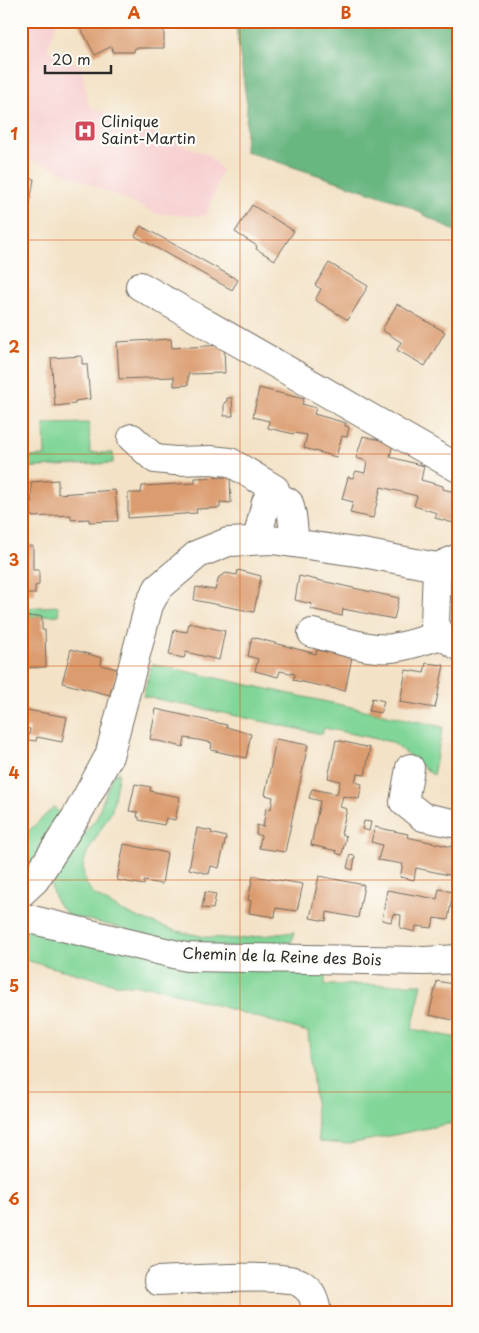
<svg xmlns="http://www.w3.org/2000/svg" width="479" height="1333" font-family="'Playpen Sans',sans-serif">
<style>
.built{fill:#f7cfd0}
.green{fill:#80d597;stroke:#568061}
.forest{fill:#68b680;stroke:#4a7056}
.building{fill:#db9c6f}
.lines{fill:none;stroke-linecap:round;stroke-linejoin:round}
.minor-casing{stroke:#716b61;stroke-width:30}
.minor{stroke:#fff;stroke-width:28}
.grid{fill:none;stroke:#d5540f;stroke-width:1;stroke-opacity:0.55}
.labels{text-anchor:middle;stroke-width:4.5;stroke-linejoin:round;paint-order:stroke}
.poi-label{font-size:15px;fill:#2b2b2b;stroke:#fdfcf7;text-anchor:start}
.street-label{font-size:15px;fill:#2b2b2b;stroke:#fdfcf7}
.neatline{fill:none;stroke:#d5540f;stroke-width:2}
.grid-label{font-size:16px;text-anchor:middle;font-weight:bold;fill:#d5540f}
</style>
<rect width="100%" height="100%" fill="#fdfcf7"/>
<filter id="ink" filterUnits="userSpaceOnUse"><feTurbulence type="fractalNoise" baseFrequency=".02" numOctaves="2"/><feDisplacementMap in="SourceGraphic" scale="10" xChannelSelector="R" yChannelSelector="G"/><feConvolveMatrix kernelMatrix="1 2 1 2 8 2 1 2 1" color-interpolation-filters="sRGB"/></filter>
<filter id="wash" filterUnits="userSpaceOnUse"><feTurbulence type="fractalNoise" baseFrequency=".0096" numOctaves="4" result="noise"/><feDisplacementMap in="SourceGraphic" scale="20" xChannelSelector="R" yChannelSelector="G"/><feGaussianBlur stdDeviation="1.12" result="paint"/><feColorMatrix in="noise" values="0 0 0 0 0 0 0 0 0 0 0 0 0 0 0 0 0 1.4 0 .05"/><feComposite in="paint" operator="in"/></filter>
<g filter="url(#wash)">
<rect width="100%" height="100%" fill="#f3e2c6"/>
<path class="built" d="M21,21H57L47,50L81,66L89,106L210,156L222,170L206,216L158,214L49,166L21,157Z"/>
<g class="green">
<path d="M89,423L90,453H113V463L21,468V457L45,456L44,424Z"/>
<path d="M58,606L59,615L21,617V608Z"/>
<path d="M152,664L443,727L433,775L392,742L324,728L322,734L143,696Z"/>
<path d="M119,771L112,810L87,853L83,866L84,880L93,894L122,911L147,921L177,931L206,937L238,939L294,932L290,947H197L68,915L56,902L51,887L53,871L96,819L112,777Z"/>
<path d="M54,807L64,817L21,890V838Z"/>
<path d="M21,925L325,969V985L422,984L412,1029L458,1038V1122L349,1144L319,1142L308,1032L155,987L116,984L21,959Z"/>
</g>
<path class="forest" d="M235,21H458V233L402,203L245,151L247,105Z"/>
<g id="blocks">
<g class="building">
<path d="M81,21H164V48H135L134,52H113L112,46L95,55L78,23Z"/>
<path d="M21,177L34,179L28,215L21,214Z"/>
<path d="M252,205L294,231L275,260L256,249L257,246L235,232Z"/>
<path d="M141,226L238,280L232,290L135,236Z"/>
<path d="M329,263L368,286L348,320L315,300L321,289L315,285Z"/>
<path d="M397,304L445,332L425,366L397,350L401,342L382,330Z"/>
<path d="M171,339L172,348L224,345L225,373L188,374V385L174,386V377L119,379L117,342Z"/>
<path d="M82,356V364H87L90,399L75,401V404L55,406L51,358Z"/>
<path d="M259,388L304,399L302,404L316,408L314,414L346,423L345,426L349,427L347,437L342,436L336,457L304,448L307,435L294,433V434L268,428L269,421L253,417Z"/>
<path d="M227,398H232L233,416H224V403L227,401Z"/>
<path d="M21,414L26,434L21,436Z"/>
<path d="M363,436L393,443L390,457L424,466L421,480L443,486V489L458,493L457,524L435,518L437,513L414,506L417,496L381,487L373,518L350,513L353,502L342,499L348,477L353,478L356,471L365,473L367,461L356,458Z"/>
<path d="M230,477L231,503L220,502V508L196,509L197,513L128,518V493H141L142,486L195,483V478Z"/>
<path d="M58,480V494L115,490L118,521L89,522V519L71,520V515L32,517L31,482Z"/>
<path d="M21,546H33V570H39V585L35,586V594H21Z"/>
<path d="M238,570L261,576L254,612L194,600L196,587L215,590L219,577L226,573L237,575Z"/>
<path d="M299,576L399,598L394,619L343,609L342,616L311,609L312,604L295,600Z"/>
<path d="M42,616V630H45L46,667L21,668V617Z"/>
<path d="M189,623L225,631L219,660L186,652L184,658L169,655L174,630L187,632Z"/>
<path d="M252,637L316,654L317,650L352,657L345,691L293,680L295,674L280,671L278,677L255,671L258,659L248,656Z"/>
<path d="M71,649L102,658L101,665L117,669L110,695L62,683Z"/>
<path d="M426,663L444,665L435,708L400,702L406,670L424,673Z"/>
<path d="M372,698L384,701L381,713L369,711Z"/>
<path d="M21,709L67,717L62,742L37,737L36,741L28,740L30,729L21,727Z"/>
<path d="M156,709L227,725L226,727L251,734L246,758L211,750L212,743L198,740L185,738L183,747L150,739Z"/>
<path d="M276,739L308,745L285,852L259,848L261,836L256,834L257,825L263,827L266,808L271,809L273,797L265,795Z"/>
<path d="M336,740L370,748L365,775L357,774L355,782L362,784L359,799L343,796L340,807L347,809L341,834L346,836L342,855L336,853L337,851L311,845L320,801L309,798L312,789L337,794L340,781L328,778Z"/>
<path d="M457,758H458V788L451,787Z"/>
<path d="M135,784L151,787L150,791L180,797L175,820L166,818L164,825L139,820V817H137L138,812L129,811Z"/>
<path d="M364,821L371,822L369,831L362,829Z"/>
<path d="M375,827L408,834L407,837L452,847L453,842L458,843V877L416,868L414,880L400,877L403,864L378,860L382,845L371,842Z"/>
<path d="M197,828L212,831L211,833L226,837L219,868L211,866L209,874L189,869Z"/>
<path d="M124,844L167,853L162,884L144,881V885L117,880Z"/>
<path d="M350,855L355,856L353,870L347,868Z"/>
<path d="M253,876L303,884L297,911L276,908L275,917L249,913L251,901L248,900Z"/>
<path d="M319,876L364,885L358,918L327,912L326,921L310,918Z"/>
<path d="M439,889L453,892L448,920L434,918L432,928L416,926L415,932L400,928L401,915L393,914L391,922L382,920L387,890L437,899Z"/>
<path d="M205,892L216,894L213,909L202,908Z"/>
<path d="M437,981L458,985V1021L429,1015Z"/>
</g>
</g>
</g>
<g filter="url(#ink)">
<use href="#blocks" fill-opacity="0" stroke="#716b61" stroke-width="1"/>
<g class="lines">
<g class="minor-casing">
<g id="minor">
<path d="M140,286L458,468"/>
<path d="M132,438L155,459L175,461L211,460L230,462L275,489L277,498"/>
<path d="M257,540L266,502C274,497 281,497 289,503L292,515L295,543"/>
<path d="M437,567L435,624L441,635L458,646"/>
<path d="M312,633C334,638 370,651 392,648C408,646 425,640 441,635"/>
<path d="M410,768L404,802L423,817L458,824"/>
<path d="M21,893L35,880L77,815L109,756L149,605L158,588L198,554L228,542L272,540L363,553L437,567L458,558"/>
<path d="M21,917L186,957L425,961L458,959"/>
<path d="M158,1281C183,1280 285,1273 300,1283C313,1291 314,1298 317,1312"/>
</g>
</g>
<use href="#minor" class="minor"/>
</g>
</g>
<path class="grid" d="M240,21V1312M21,240H458M21,454H458M21,666H458M21,880H458M21,1092H458"/>
<defs>
<g id="hospital-square" transform="scale(1.125)"><rect x="-9" y="-9" width="18" height="18" rx="4" fill="#d1495b" stroke="#fdfcf7"/><path d="M-5-5h3v3.5h4V-5h3V5h-3V1.5h-4V5h-3Z" fill="#fff"/></g>
</defs>
<g fill-rule="evenodd">
<use href="#hospital-square" x="85" y="131"/>
</g>
<g class="labels">
<g class="poi-label">
<text x="101" y="127">Clinique<tspan x="101" dy="17">Saint-Martin</tspan></text>
</g>
<g class="street-label">
<text transform="translate(282 957) rotate(2)" y="5">Chemin de la Reine des Bois</text>
</g>
</g>
<rect width="479" height="1333" fill="none" stroke="#fdfcf7" stroke-width="55"/>
<path d="M45 65v8h66v-8" fill="none" stroke="#2b2b2b" stroke-width="2.5"/>
<text x="52" y="65" font-size="15" fill="#2b2b2b" stroke="#fdfcf7" stroke-width="4" paint-order="stroke">20 m</text>
<rect x="28" y="28" width="424" height="1278" class="neatline"/>
<g class="grid-label">
<text x="134" y="19">A</text>
<text x="346" y="19">B</text>
<text x="14" y="140">1</text>
<text x="14" y="353">2</text>
<text x="14" y="566">3</text>
<text x="14" y="779">4</text>
<text x="14" y="992">5</text>
<text x="14" y="1205">6</text>
</g>
</svg>
